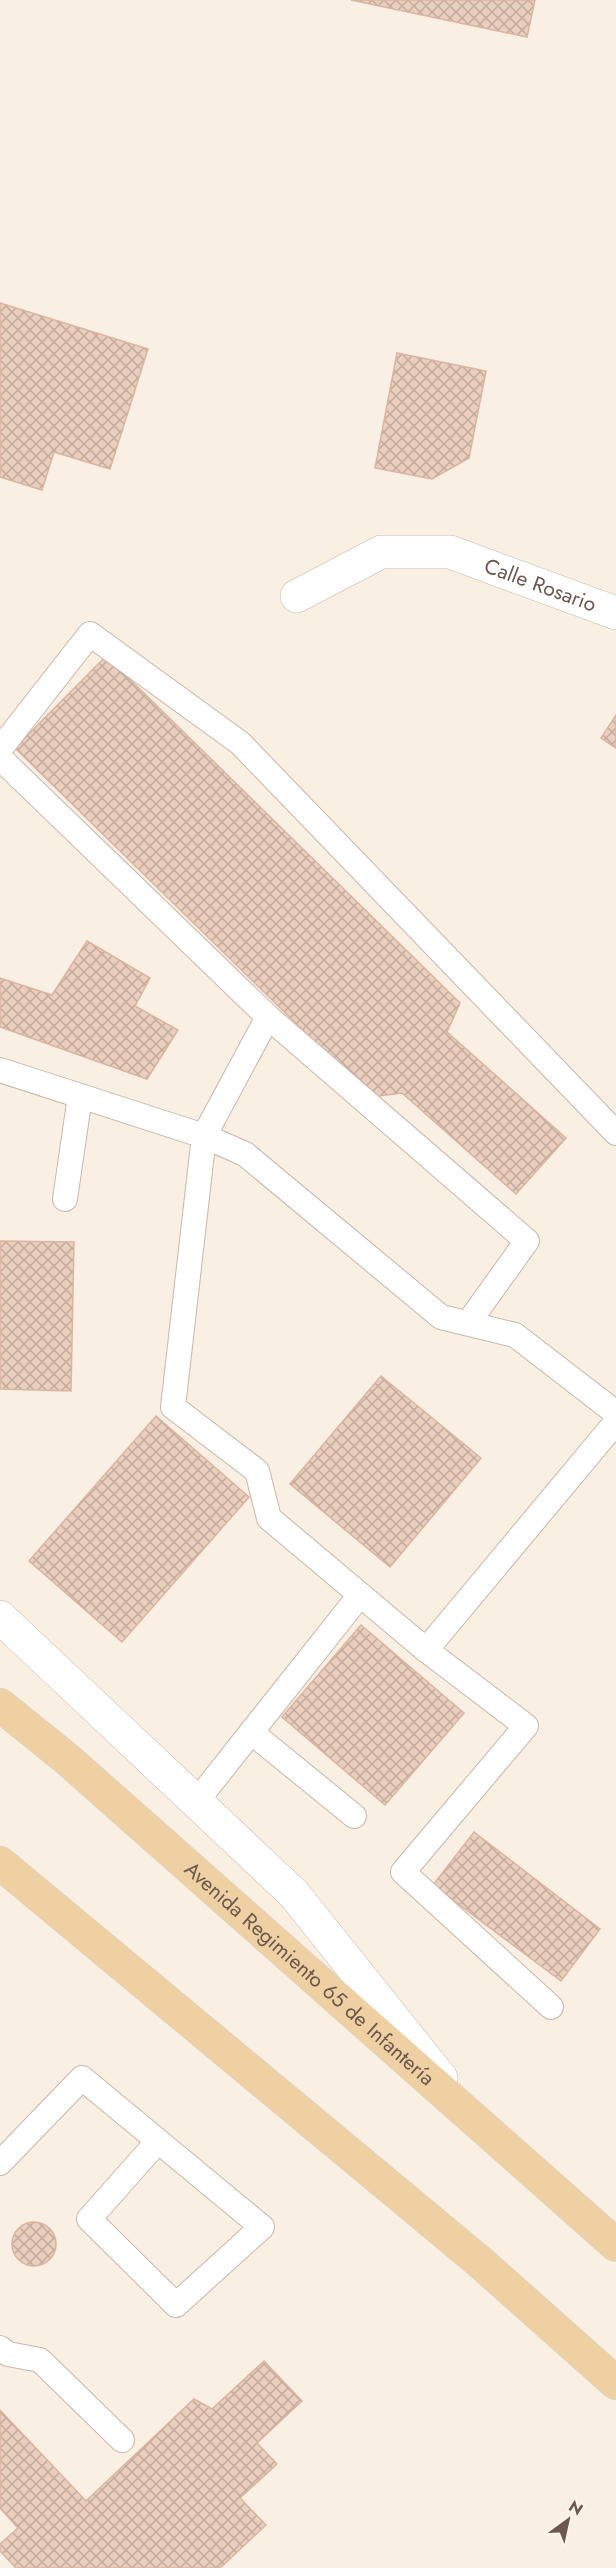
<svg xmlns="http://www.w3.org/2000/svg" width="616" height="2568" font-family="Jost,sans-serif">
<style>
.building{fill:url(#building-cross-hatch);stroke:#dbb4a1;stroke-width:1.5}
.lines{fill:none;stroke-linecap:round;stroke-linejoin:round}
.lane-casing{stroke:#c8b7ac;stroke-width:26}
.street-casing{stroke:#c8b7ac;stroke-width:34}
.primary-casing{stroke:#d6d0cd;stroke-width:34}
.lane{stroke:#fff;stroke-width:24}
.street{stroke:#fff;stroke-width:33}
.primary{stroke:#efd0a3;stroke-width:33}
.labels{text-anchor:middle;stroke-width:4.5;stroke-linejoin:round;paint-order:stroke}
.street-label{font-size:21px;fill:#6d574d;stroke:#fcf4e9}
</style>
<defs>
<pattern id="building-cross-hatch" width="8" height="8" patternUnits="userSpaceOnUse" patternTransform="scale(1.5)"><rect width="8" height="8" fill="#eacebe"/><path d="M0 0l8 8M0 8l8-8" fill="none" stroke="#c2aa9d"/></pattern>
</defs>
<rect width="100%" height="100%" fill="#f9efe3"/>
<g class="building">
<path d="M351,0H535L527,37Z"/>
<path d="M0,303L148,349L110,469L54,452L42,490L0,477Z"/>
<path d="M397,353L486,371L469,458L432,479L375,468Z"/>
<path d="M106,656L460,1003L447,1032L566,1138L516,1194L402,1093L371,1097L15,748Z"/>
<path d="M616,715V748L601,738Z"/>
<path d="M87,941L150,978L135,1006L178,1030L147,1079L0,1027V978L52,995Z"/>
<path d="M0,1241L74,1242L71,1391L0,1389Z"/>
<path d="M381,1376L481,1458L390,1567L290,1484Z"/>
<path d="M156,1416L249,1497L122,1642L29,1561Z"/>
<path d="M361,1625L464,1713L385,1805L282,1717Z"/>
<path d="M474,1832L600,1929L561,1981L433,1885Z"/>
<circle cx="34" cy="2244" r="22"/>
<path d="M264,2361L302,2401L257,2443L277,2464L240,2498L266,2525L220,2568H16L0,2551V2544L18,2528L0,2508V2410L86,2501L194,2399L212,2409Z"/>
</g>
<g class="lines">
<g class="lane-casing">
<g id="lane">
<path d="M0,749L90,634L240,743L616,1133"/>
<path d="M0,758L268,1017L527,1241L468,1323"/>
<path d="M268,1017L204,1136L173,1407L257,1471L269,1518L426,1650L616,1422"/>
<path d="M0,1070L204,1136L245,1154L441,1317L515,1335L616,1413"/>
<path d="M65,1199L80,1096"/>
<path d="M426,1650L526,1726L403,1872L551,2007"/>
<path d="M251,1732L354,1816"/>
<path d="M196,1802L360,1595"/>
<path d="M0,2163L82,2078L262,2227L176,2305L89,2219L158,2141"/>
<path d="M0,2348L8,2354L40,2360L122,2440"/>
</g>
</g>
<g class="street-casing">
<g id="street">
<path id="s1" d="M297,596L381,552H450L616,613"/>
<path d="M0,1617L294,1894L441,2078"/>
</g>
</g>
<g class="primary-casing">
<g id="primary">
<path id="s2" d="M0,1705L67,1759L616,2245"/>
<path d="M0,1863L480,2262L616,2383"/>
</g>
</g>
<use href="#lane" class="lane"/>
<use href="#street" class="street"/>
<use href="#primary" class="primary"/>
</g>
<g class="labels">
<g class="street-label">
<text dy="7" stroke="none"><textPath href="#s1" startOffset="260">Calle Rosario</textPath></text>
<text dy="7" stroke="none"><textPath href="#s2" startOffset="410">Avenida Regimiento 65 de Infantería</textPath></text>
</g>
</g>
<g transform="translate(568 2520) rotate(33)" stroke="#fcf4e9" stroke-width="4.5" paint-order="stroke">
<path d="M0-4.5L10 22L0 15L-10 22Z" fill="#6d574d"/>
<text y="-9" font-size="16" font-weight="bold" text-anchor="middle" fill="#6d574d">N</text>
</g>
</svg>
